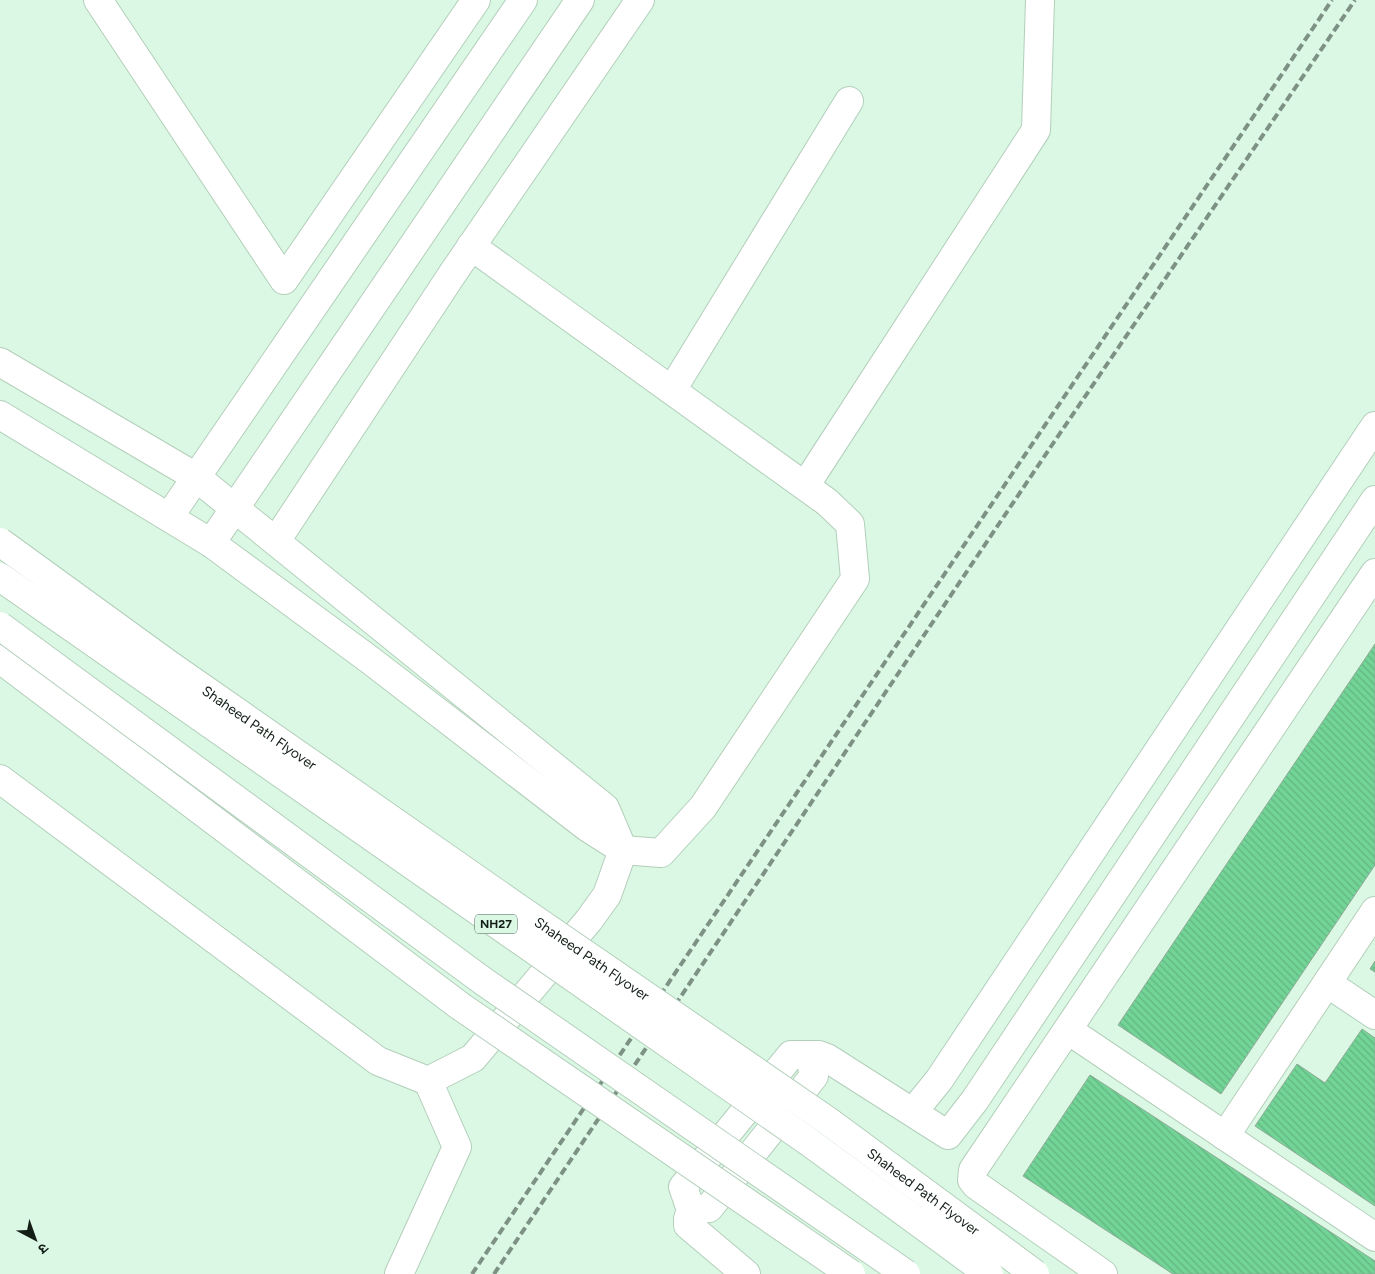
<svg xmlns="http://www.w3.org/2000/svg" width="1375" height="1274" font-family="Figtree,'Noto Sans Devanagari',sans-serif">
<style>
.building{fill:url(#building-back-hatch);stroke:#8faa97}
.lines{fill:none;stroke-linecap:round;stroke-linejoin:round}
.street-casing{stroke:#b3cfbb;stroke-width:30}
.secondary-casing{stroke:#b3cfbb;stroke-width:30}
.street{stroke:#fff;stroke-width:28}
.secondary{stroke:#fff;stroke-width:28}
.rail{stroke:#7d9184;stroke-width:4;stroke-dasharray:8 4;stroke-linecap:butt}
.secondary-bridge-casing{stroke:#b3cfbb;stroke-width:30;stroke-linecap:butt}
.highway-bridge-casing{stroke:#b3cfbb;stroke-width:30;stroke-linecap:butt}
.secondary-bridge{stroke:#fff;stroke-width:28}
.highway-bridge{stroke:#fff;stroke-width:28}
.labels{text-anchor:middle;stroke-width:4.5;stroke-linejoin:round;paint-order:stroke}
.shield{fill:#dbf8e4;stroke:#4f5f54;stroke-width:1}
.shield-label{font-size:12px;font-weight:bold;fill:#131e17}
.street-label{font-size:14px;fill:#131e17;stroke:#dbf8e4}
</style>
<defs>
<pattern id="building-back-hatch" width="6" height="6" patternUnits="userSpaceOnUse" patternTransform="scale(1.25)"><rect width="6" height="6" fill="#72d496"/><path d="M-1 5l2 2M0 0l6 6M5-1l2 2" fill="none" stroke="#62b681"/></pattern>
</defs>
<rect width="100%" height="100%" fill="#dbf8e4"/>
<g class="building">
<path d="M1375,644V865L1221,1094L1118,1025Z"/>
<path d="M1375,961V972L1370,969Z"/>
<path d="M1362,1029L1375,1038V1206L1255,1126L1297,1064L1325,1083Z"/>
<path d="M1090,1075L1375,1261V1274H1173L1023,1176Z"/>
</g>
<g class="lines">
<g class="street-casing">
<g id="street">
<path d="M98,0L284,280L476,0"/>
<path d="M471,246L827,502L850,524L855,579L703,807L661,853L623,850"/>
<path d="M672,390L849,101"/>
<path d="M805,486L1036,130L1040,0"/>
<path d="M276,541L453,273L640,0"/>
<path d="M1327,983L1375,1015"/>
<path d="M1068,1030L1375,1237"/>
<path d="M913,1112L939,1080L1375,426"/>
<path d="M1225,1136L1375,911"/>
<path d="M691,1210L709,1208L814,1076L810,1056"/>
<path d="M399,1274L457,1147L428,1081"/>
<path d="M746,1274L688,1225V1219L691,1210L683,1187L791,1055H819L827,1058L948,1135L975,1100L1375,500"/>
<path d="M1103,1274L976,1185L972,1180L973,1170L1375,573"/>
</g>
</g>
<g class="secondary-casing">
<g id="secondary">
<path d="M0,362L196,477L605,808L623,850L607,895L589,920L473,1058L428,1081L378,1061L0,779"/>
<path d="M0,415L211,543L370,660L587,827L623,850"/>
<path d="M169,517L523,0"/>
<path d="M211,543L580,0"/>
<path d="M0,659L460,1006"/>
</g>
</g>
<use href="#street" class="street"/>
<use href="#secondary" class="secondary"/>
<g class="rail">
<path d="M472,1274L1332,0"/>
<path d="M494,1274L1052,445L1355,0"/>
</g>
<g class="secondary-bridge-casing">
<g id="secondary-bridge">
<path id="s1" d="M0,542L168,664L518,908L828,1121L1035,1274"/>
<path d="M460,1006L851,1274"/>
</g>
</g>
<g class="highway-bridge-casing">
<g id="highway-bridge">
<path d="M0,577L809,1142L989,1274"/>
<path d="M0,626L483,981L906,1274"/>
</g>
</g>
<use href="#secondary-bridge" class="secondary-bridge"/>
<use href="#highway-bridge" class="highway-bridge"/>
</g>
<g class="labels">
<rect class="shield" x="475" y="914.5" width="42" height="19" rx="4"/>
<g class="shield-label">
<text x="496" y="928">NH27</text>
</g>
<g class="street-label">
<text dy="5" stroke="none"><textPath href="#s1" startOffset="319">Shaheed Path Flyover</textPath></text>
<text dy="5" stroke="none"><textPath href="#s1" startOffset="724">Shaheed Path Flyover</textPath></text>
<text dy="5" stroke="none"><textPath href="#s1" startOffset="1129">Shaheed Path Flyover</textPath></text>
</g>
</g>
<g transform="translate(35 1239) rotate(139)" stroke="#dbf8e4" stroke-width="4" paint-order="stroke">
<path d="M0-4L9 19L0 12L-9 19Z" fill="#131e17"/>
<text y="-8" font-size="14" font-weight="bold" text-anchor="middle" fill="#131e17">उ</text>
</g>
</svg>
